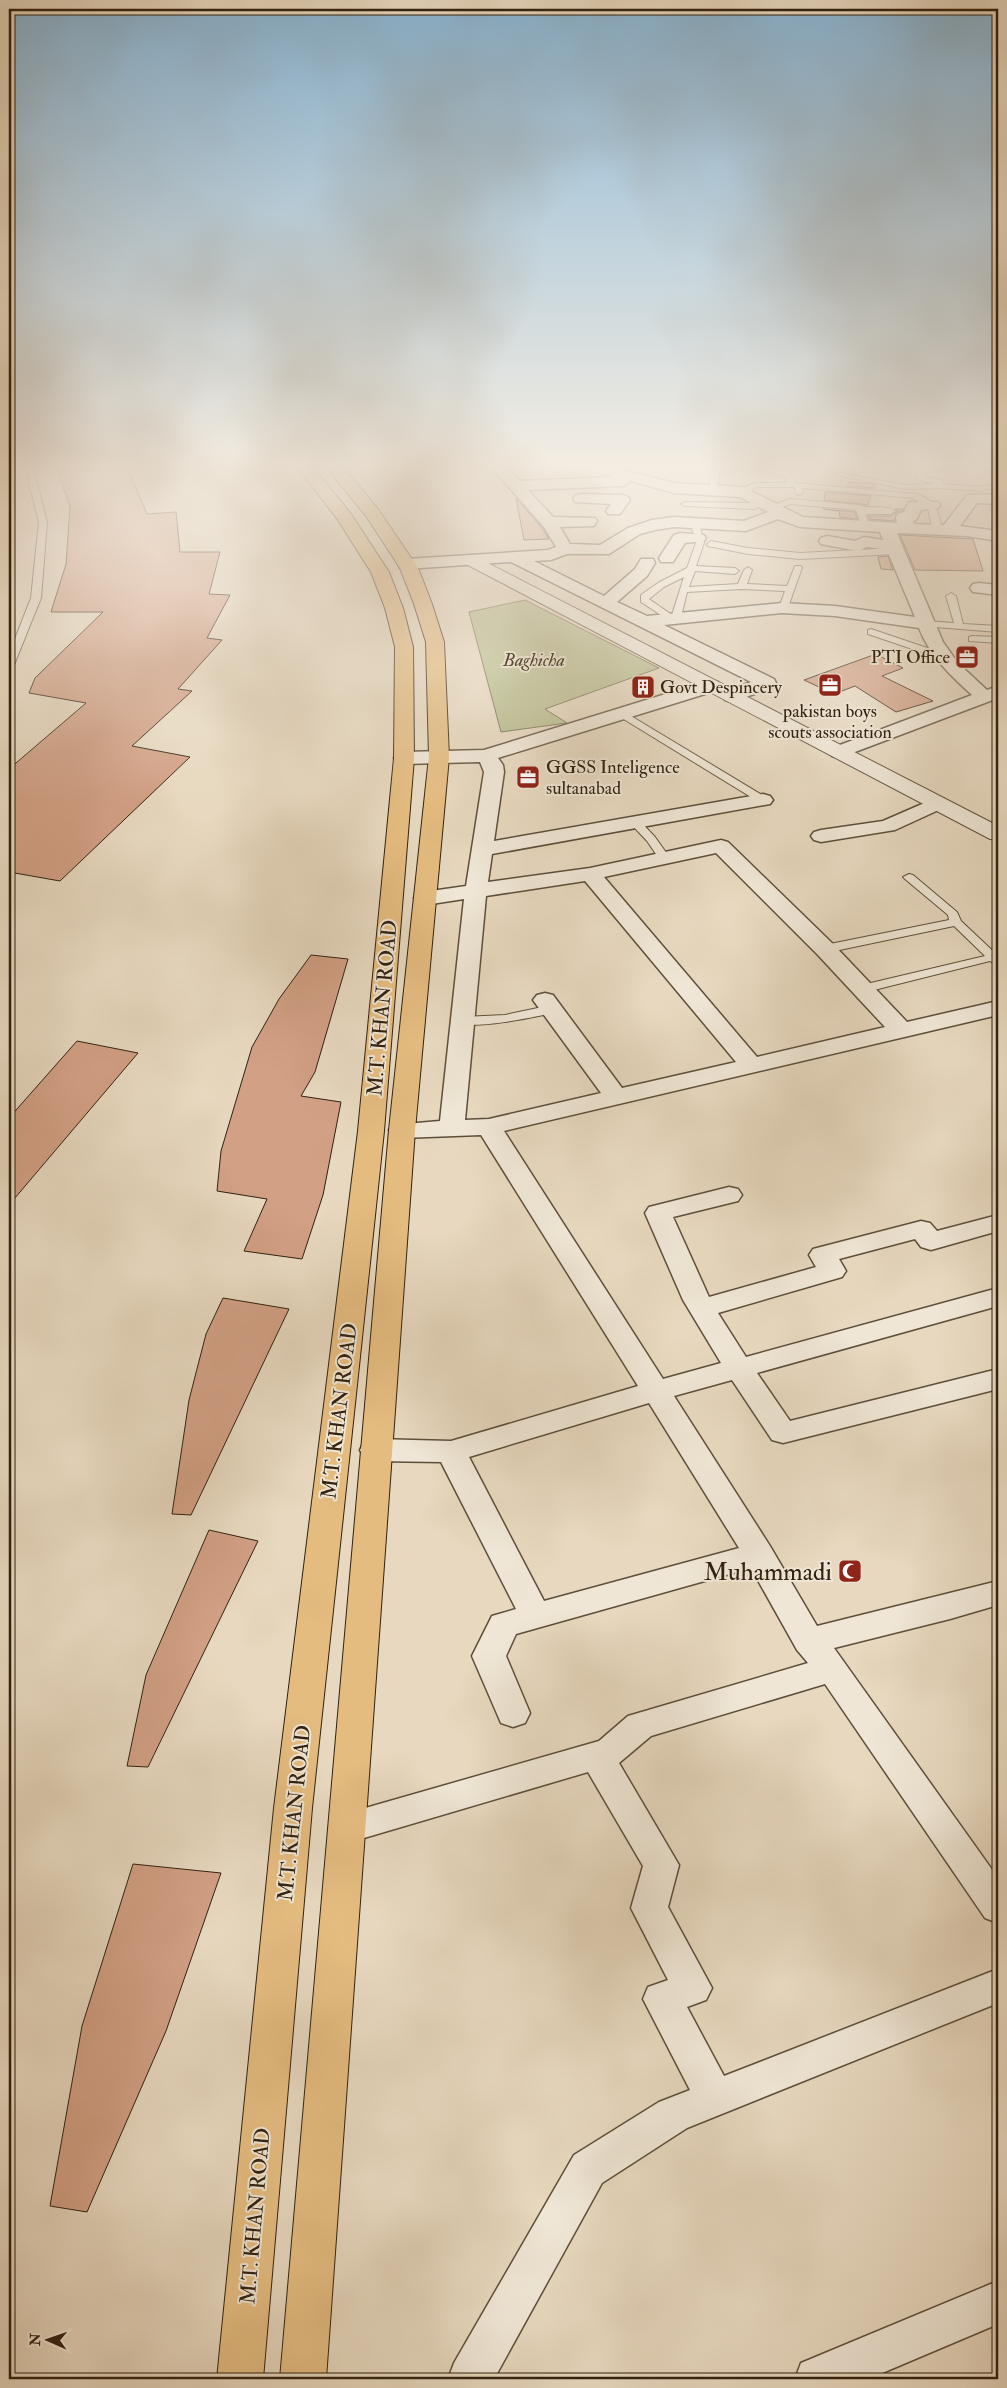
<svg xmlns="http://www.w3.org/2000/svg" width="1007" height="2388" font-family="'IM FELL Double Pica',serif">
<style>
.green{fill:#b9be8f;stroke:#75704f}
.building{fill:#d2a085;stroke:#31210f}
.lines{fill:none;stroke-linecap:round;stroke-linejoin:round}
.service-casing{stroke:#5e4f3b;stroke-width:2}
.minor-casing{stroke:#5e4f3b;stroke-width:3}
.tertiary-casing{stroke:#5e4f3b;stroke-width:2}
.trunk-casing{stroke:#31210f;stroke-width:2}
.service{fill:#efe6d5;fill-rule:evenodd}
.minor{fill:#efe6d5;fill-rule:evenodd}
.tertiary{fill:#efe6d5;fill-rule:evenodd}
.trunk{fill:#e4bc80;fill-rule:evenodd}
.labels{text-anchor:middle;stroke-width:4;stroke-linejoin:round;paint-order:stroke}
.far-poi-label{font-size:18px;fill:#31210f;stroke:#efe6d5;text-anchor:start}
.far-park-label{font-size:18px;font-style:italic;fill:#53482f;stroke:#efe6d5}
.street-label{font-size:21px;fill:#31210f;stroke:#efe6d5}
.near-poi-label{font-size:25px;fill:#31210f;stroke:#efe6d5;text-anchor:end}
</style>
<rect width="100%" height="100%" fill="#e7d8bf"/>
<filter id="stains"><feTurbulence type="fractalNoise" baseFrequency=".004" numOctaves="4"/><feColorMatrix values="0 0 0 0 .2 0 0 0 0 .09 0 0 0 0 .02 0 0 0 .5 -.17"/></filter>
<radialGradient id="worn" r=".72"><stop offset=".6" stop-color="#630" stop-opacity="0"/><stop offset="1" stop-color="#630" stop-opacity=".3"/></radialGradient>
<path class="green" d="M525,600L659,668L545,709L567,723L501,732L469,612Z"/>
<g class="building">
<path d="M56,468H128L147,514L176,512L180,552H220L209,594L230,595L207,638L222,640L178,689L192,691L132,746L190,757L60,881L9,872V769L86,703L29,693L35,678L103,612H51L66,564L70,506Z"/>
<path d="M849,482L872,484L876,485L875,488L847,486Z"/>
<path d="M825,492L871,496L868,505L824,500Z"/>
<path d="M516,498L542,528L549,539L524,540Z"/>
<path d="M823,509L855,512L857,519L840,517L839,511Z"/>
<path d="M895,509H904L896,513L895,521L869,519L868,516H891L897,511Z"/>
<path d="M900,535L973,539L983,571L915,570Z"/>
<path d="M888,556L893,570L881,569L878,557Z"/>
<path d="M876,654L903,668L882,676L933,701L896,712L855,686L834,694L804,680Z"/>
<path d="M311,955L348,959L315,1072L301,1096L341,1102L323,1195L302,1259L244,1251L267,1199L217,1191L221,1151L252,1047L279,999Z"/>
<path d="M77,1041L138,1053L9,1205V1118Z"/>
<path d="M223,1298L289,1309L191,1515L172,1514L189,1400L206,1334Z"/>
<path d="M209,1530L258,1541L148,1767L127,1766L146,1675Z"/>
<path d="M133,1864L221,1873L166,2031L87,2212L50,2206L82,2026Z"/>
</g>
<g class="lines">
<g class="service-casing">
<g id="service">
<path d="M25,468H33L47,522L41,598L14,665L9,668V654L31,598L39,522Z"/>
<path d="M712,468H720L717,490L713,492L709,490Z"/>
<path d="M757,468H770L792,474L795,483L917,494C935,501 939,510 941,528L939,532H933L928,508L913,498L803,488V493L799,495L795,493V487H756L746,494H740V490L754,483H786L785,477Z"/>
<path d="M917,468H968L966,474H963L925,469L924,476L943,481V484L978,487L998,483V487L978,491L939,488L905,489L837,475L841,473L905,485L934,484L917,479Z"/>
<path d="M754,496L761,498L759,506L755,509L685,506L681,504L685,502L751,503Z"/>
<path d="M790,499L859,505C869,510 886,504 895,511L891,514H865L870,527L866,530L862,527L856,510L791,504L772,510L768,507Z"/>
<path d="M695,521L699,524L704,543L696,566L735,568L739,571L735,574L695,571L689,587L738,584L744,570L748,567L752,570L747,584L787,586L795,566H801L802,568L787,610L779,608L785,591L741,589L687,592L681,617L670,621L641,602V595L658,583L687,568L696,543L691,524ZM684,577L672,615L649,599L664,587Z"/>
<path d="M711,541L748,548L800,553L896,548L900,551L896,554L800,559L748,554L708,546L707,544Z"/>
<path d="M951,593L956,596L963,624L998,626V632L923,626V622L926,621L954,623L946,596Z"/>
<path d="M871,629L948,655L950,657L942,659L868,634V630Z"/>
<path d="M972,636L998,637V643L969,641V637Z"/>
<path d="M621,710L767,798L768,800L763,803L759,802L617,715V711Z"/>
<path d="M634,818L638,819L655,837L670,858L668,860H660L647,841L630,823V819Z"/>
<path d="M909,874L913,875L957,912L961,921L995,953L998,952V966L990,961L862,993L858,992L856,989L858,986L985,956L954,926L825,953L821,952L819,949L821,946L825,945L949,920L948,915L905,879L903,877Z"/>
<path d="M552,1005L558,1009L556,1012C540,1016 467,1032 457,1021L463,1017L505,1015Z"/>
</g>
</g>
<g class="minor-casing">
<g id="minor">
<path d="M492,468H508L520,481L613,477L593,471L590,468H616L674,483L743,487L803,517L897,523L896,517L898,514L904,512L909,502H938L940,505L938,508L921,510L916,520L913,521L914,524L944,525L967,495L998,494V504L977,503L960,526L998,531V541L967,536L897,533L943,642L958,663L987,690L998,686V698L839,758L832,756L829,752L832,748L972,695C950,675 930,656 919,628L835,616L782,613L664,625L774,679L776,683L774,687L732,702L725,700L723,696L725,692L751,682L511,562L406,569L400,568L398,564L400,560L406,559L548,550L556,547L544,527ZM631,481L674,493L740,497L768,512L744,521L674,517L652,520L628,528L600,545L570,544L560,527L594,526L597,521L595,518L553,517L528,490L623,486ZM778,519L800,527L880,532L883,540L864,537L855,541L827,536L821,538L819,541L821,544L858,551L867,547L887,550L915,617L835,606L782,603L647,616L617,602L647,576L655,563L653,559H641L635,569L604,596L534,561L551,560L567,554H609L640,534L655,530L674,527L746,531Z"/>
<path d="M988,468H998V475L993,473Z"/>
<path d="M581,494L622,495L628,497L630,500L620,514H608L606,511L611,504L575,502L573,499L575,496Z"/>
<path d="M680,533L704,535L706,538L704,541L685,543L673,562H661L659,558L674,535Z"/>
<path d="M979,583L998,585V595L973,592L970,588L973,584Z"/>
<path d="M711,680L718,682L720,686L718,690L498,758L503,765L504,772L494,841L763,794L770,796L773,800L770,804L492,854L488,882L590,868L721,840L728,842L833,944L907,1022L998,1001V1015L504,1131L663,1379L721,1363L683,1300L645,1213L649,1207L729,1187L738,1189L742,1195L738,1201L673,1217L709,1297L816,1267L809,1255L813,1249L921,1221L930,1223L937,1231L998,1215V1231L931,1250L921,1247L915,1239L839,1259L846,1271L842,1277L718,1313L746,1357L998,1288V1306L757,1373L790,1421L998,1369V1389L783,1443L772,1440L732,1380L674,1396L770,1546L817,1626L998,1581V1605L950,1619L834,1648L998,1878V1923L985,1918L825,1684L651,1736L619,1763L679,1865L668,1907L712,1988L706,2000L687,2007L724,2076L998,1969V2003L687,2128L602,2183L494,2379H448L454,2363L574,2155L659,2102L690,2090L643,1999L648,1987L668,1980L631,1908L643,1866L588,1772L347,1843L334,1839L329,1828L334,1817L599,1741L628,1716L808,1663L797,1650L751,1568L516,1634L506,1656L530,1713L525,1723L513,1727L501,1723L472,1656L492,1616L516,1609L441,1462L375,1461L364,1458L360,1450L364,1442L375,1439L451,1441L638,1386L481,1135L402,1138L393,1135L389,1130L393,1125L440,1121L464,899L425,905L417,903L414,898L417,893L466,886L484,772L480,762L404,764L397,762L394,758L397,754L404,752L484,750ZM716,853L817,954L885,1027L757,1057L604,877ZM585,881L736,1062L622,1088L553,995L545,993L537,995L533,1000L601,1093L489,1119L465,1120L486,896ZM649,1403L739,1548L544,1601L469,1457Z"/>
<path d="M936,798L943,800L946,804L943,808L895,830L821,842L814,840L811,836L814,832L821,830L883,821Z"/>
<path d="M998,2281V2324L868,2379H795L801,2363Z"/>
</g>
</g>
<g class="tertiary-casing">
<path id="tertiary" d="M472,555L998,826V840L990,839L466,564L463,560L466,556Z"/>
</g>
<g class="trunk-casing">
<g id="trunk">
<path d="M298,468H314L351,514L389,572L403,608L413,647L414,758L384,1131L312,1808L263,2379H217L274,1808L358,1131L394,758L395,647L385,608L371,572L338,520Z"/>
<path d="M327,468H344L378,509L418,568L432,604L444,642L449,757L415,1130L326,2379H280L389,1130L429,757L426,642L414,604L400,568L366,516Z"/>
</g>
</g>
<use href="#service" class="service"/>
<use href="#minor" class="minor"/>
<use href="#tertiary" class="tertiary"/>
<use href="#trunk" class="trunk"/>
</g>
<linearGradient id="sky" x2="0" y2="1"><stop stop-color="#89b6d6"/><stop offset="0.58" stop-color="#f4ede2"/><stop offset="1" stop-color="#f4ede2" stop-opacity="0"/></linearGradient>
<rect width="1007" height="802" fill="url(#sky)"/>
<defs>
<g id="office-square" transform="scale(1.25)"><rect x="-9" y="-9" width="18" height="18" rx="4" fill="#8f2418" stroke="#efe6d5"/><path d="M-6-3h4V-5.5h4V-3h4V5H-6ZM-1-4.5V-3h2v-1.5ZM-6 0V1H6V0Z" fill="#fff"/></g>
<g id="building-square" transform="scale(1.25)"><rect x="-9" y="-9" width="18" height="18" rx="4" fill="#8f2418" stroke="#efe6d5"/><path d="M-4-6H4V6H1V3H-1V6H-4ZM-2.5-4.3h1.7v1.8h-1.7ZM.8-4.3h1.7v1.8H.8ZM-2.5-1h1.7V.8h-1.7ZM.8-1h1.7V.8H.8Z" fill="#fff"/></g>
<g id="mosque-square" transform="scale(1.25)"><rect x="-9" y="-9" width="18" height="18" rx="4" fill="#8f2418" stroke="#efe6d5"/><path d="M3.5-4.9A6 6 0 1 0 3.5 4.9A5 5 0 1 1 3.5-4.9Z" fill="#fff"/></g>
</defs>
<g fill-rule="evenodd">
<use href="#office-square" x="967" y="657"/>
<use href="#office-square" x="830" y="685"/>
<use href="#building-square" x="643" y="687"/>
<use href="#office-square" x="528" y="777"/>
<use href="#mosque-square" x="850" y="1571"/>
</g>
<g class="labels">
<g class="far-poi-label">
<text x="950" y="663" text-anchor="end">PTI Office</text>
<text x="660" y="693">Govt Despincery</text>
<text x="830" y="717" text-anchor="middle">pakistan boys<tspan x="830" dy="21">scouts association</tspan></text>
<text x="546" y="773">GGSS Inteligence<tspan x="546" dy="21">sultanabad</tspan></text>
</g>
<g class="far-park-label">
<text x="534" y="666">Baghicha</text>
</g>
<g class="street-label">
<text transform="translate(382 1008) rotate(-85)" y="7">M.T. KHAN ROAD</text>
<text transform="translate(339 1411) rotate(-83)" y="7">M.T. KHAN ROAD</text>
<text transform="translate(294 1813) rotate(-84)" y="7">M.T. KHAN ROAD</text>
<text transform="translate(255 2216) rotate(-85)" y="7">M.T. KHAN ROAD</text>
</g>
<g class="near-poi-label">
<text x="832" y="1580">Muhammadi</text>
</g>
</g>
<rect width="1007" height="2388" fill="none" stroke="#e7d8bf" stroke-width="30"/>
<rect x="10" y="10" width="987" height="2368" fill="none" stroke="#31210f" stroke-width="2.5"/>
<rect x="15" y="15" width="977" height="2358" fill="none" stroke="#31210f"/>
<g transform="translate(48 2340) rotate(272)" stroke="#efe6d5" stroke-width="4" paint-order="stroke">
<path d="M0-4L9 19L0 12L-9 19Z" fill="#31210f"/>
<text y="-8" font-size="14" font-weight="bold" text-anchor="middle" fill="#31210f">N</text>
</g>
<rect width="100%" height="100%" filter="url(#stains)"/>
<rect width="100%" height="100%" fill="url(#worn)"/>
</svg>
